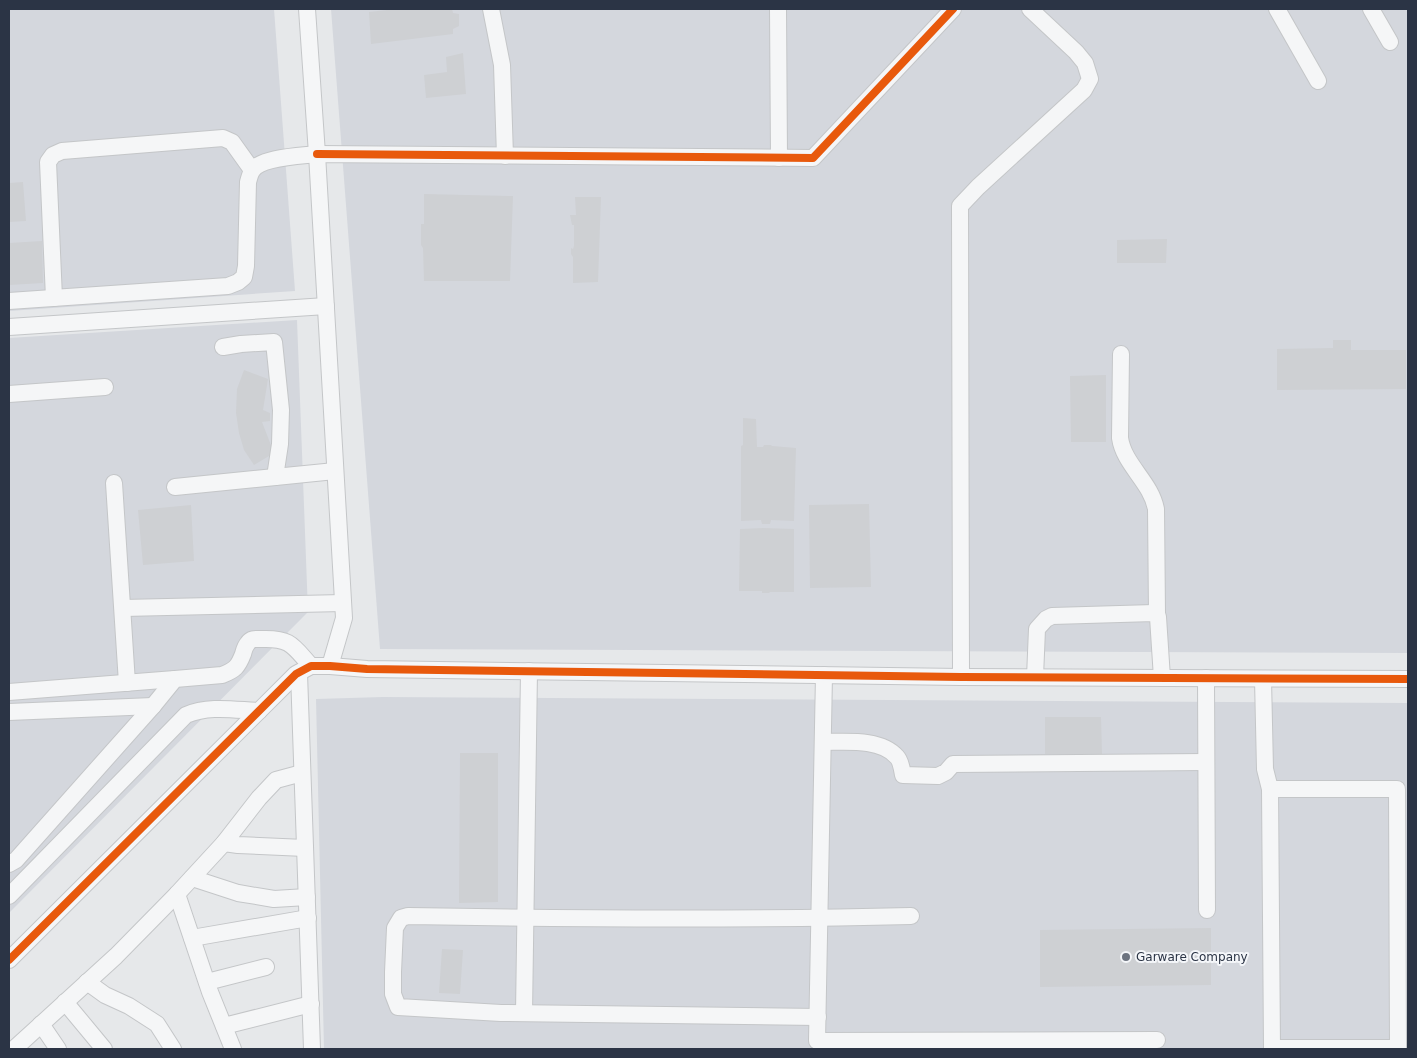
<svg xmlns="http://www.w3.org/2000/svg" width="1417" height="1058" font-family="'DejaVu Sans',sans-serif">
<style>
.built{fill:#d4d7dd}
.building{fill:#ced0d3}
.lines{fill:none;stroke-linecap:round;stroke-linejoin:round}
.minor-casing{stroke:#c4c6c8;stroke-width:18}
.minor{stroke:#f5f6f7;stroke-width:16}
.cycleway-casing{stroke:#f4f6f9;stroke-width:11}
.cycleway{stroke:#e8590c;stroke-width:8}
.poi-dot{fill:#6c737f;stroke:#f4f6f9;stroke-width:2}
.labels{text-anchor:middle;stroke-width:4;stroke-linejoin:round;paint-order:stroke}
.poi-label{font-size:12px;fill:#2b3445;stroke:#f4f6f9;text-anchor:start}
</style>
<rect width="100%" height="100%" fill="#e6e8ea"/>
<g class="built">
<path d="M9,9H274L295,291L9,311Z"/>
<path d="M331,9H1408V653L380,649Z"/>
<path d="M297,320L308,612L9,913V338Z"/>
<path d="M383,697L1408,703V1049H324L316,699Z"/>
</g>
<g class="building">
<path d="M396,9H452L453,13L459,14V26L453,29V34L371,44L369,12Z"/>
<path d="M463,53L466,94L426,98L424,75L447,72L446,57Z"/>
<path d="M23,182L26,221L9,222V183Z"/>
<path d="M424,194L513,196L510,281H424L423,248L421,245V224H424Z"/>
<path d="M575,197H601L598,282L573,283V257L571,254V248L573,249L574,246V225H572L570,215H576Z"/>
<path d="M1167,239L1166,263H1117V240Z"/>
<path d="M42,241L43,283L9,285V243Z"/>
<path d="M1333,340H1351V350H1406V389L1277,390V349L1333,348Z"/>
<path d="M244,370L268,379L263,410L270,413V421L262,422L274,453L254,465L244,450L239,433L236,413L237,389Z"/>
<path d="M1106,375V442H1071L1070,376Z"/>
<path d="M743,418L756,419L757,447H763L764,445H771L772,446L796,448L794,521L771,520L770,524H762L761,520L741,521V446L743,445Z"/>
<path d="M869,504L871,587L810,588L809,505Z"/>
<path d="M191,505L194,561L143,565L138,510Z"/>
<path d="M763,528L794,529V592H770L769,593H762V591H739L740,529Z"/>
<path d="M1045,717H1101L1102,754H1045Z"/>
<path d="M460,753H498V902L459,903Z"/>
<path d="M1211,928V985L1040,987V930Z"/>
<path d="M442,949L463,950L460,994L439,993Z"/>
</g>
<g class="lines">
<g class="minor-casing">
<g id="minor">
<path d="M307,9L317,154L344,618L330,666"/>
<path d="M491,9L502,65L505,156"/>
<path d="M778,9L779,158"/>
<path d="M1277,9L1318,81"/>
<path d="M1371,9L1390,42"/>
<path d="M54,298L48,162L53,155L62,151L223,138L232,142L252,170"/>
<path d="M9,301L228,286L238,282L244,277L246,266L248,182C249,179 250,174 252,171C260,157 302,156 317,154L813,158L953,9"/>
<path d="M9,327L326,306"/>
<path d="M223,347L241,344L274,342L281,410L280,444L275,477"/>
<path d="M1121,354L1120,438C1124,465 1151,482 1156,509L1157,614"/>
<path d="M9,394L105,387"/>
<path d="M114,483L127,683"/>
<path d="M175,487L335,471"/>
<path d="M123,608L343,603"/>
<path d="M299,673L312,1049"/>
<path d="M824,675L817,1041L1157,1040"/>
<path d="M961,677L960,206L978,187L1084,90L1090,79L1085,63L1076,52L1030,9"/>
<path d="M1035,677L1037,629L1046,619L1052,616L1154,613L1157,614L1158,617L1162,678"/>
<path d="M1206,678L1207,910"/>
<path d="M1263,679L1265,769L1270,789L1272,1048H1398L1397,789H1270"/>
<path d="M9,692L175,679"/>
<path d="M9,712L153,706"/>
<path d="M823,742C845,742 881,738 897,757C901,761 902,770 903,775L938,776L946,772L953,764L1206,762"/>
<path d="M224,843L238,845L305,848"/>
<path d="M9,864L16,860L153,706L175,679L222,675C235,670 238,667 243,654C244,650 245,646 248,643C251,638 257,639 262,639C291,638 293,646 311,666"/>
<path d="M192,878L238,893L274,899L307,897"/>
<path d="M177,894L210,992L233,1049"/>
<path d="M9,896L186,715C209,705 235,710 259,711"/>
<path d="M192,938L308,918"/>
<path d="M9,960L296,674L311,666H330L367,669L961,677L1408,679"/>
<path d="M87,982L105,995L129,1006L157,1024L173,1049"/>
<path d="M207,982L266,967"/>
<path d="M65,1002L104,1049"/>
<path d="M524,1013L529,671"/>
<path d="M818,1017L501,1013L398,1007L393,994V972L395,928L401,918L408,916C576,919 743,920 911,916"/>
<path d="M41,1024L58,1049"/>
<path d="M224,1026L311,1004"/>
<path d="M14,1049L116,956L177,894L224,843L259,798L276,780L302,773"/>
</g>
</g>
<use href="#minor" class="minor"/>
<g class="cycleway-casing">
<g id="cycleway">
<path d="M317,154L813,158L953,9"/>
<path d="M9,960L296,674L311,666H330L367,669L961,677L1408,679"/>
</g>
</g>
<use href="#cycleway" class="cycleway"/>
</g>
<circle class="poi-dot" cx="1126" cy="957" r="5"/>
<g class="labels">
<g class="poi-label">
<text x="1136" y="961">Garware Company</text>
</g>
</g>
<rect width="1417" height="1058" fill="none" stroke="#2b3445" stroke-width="20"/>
</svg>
